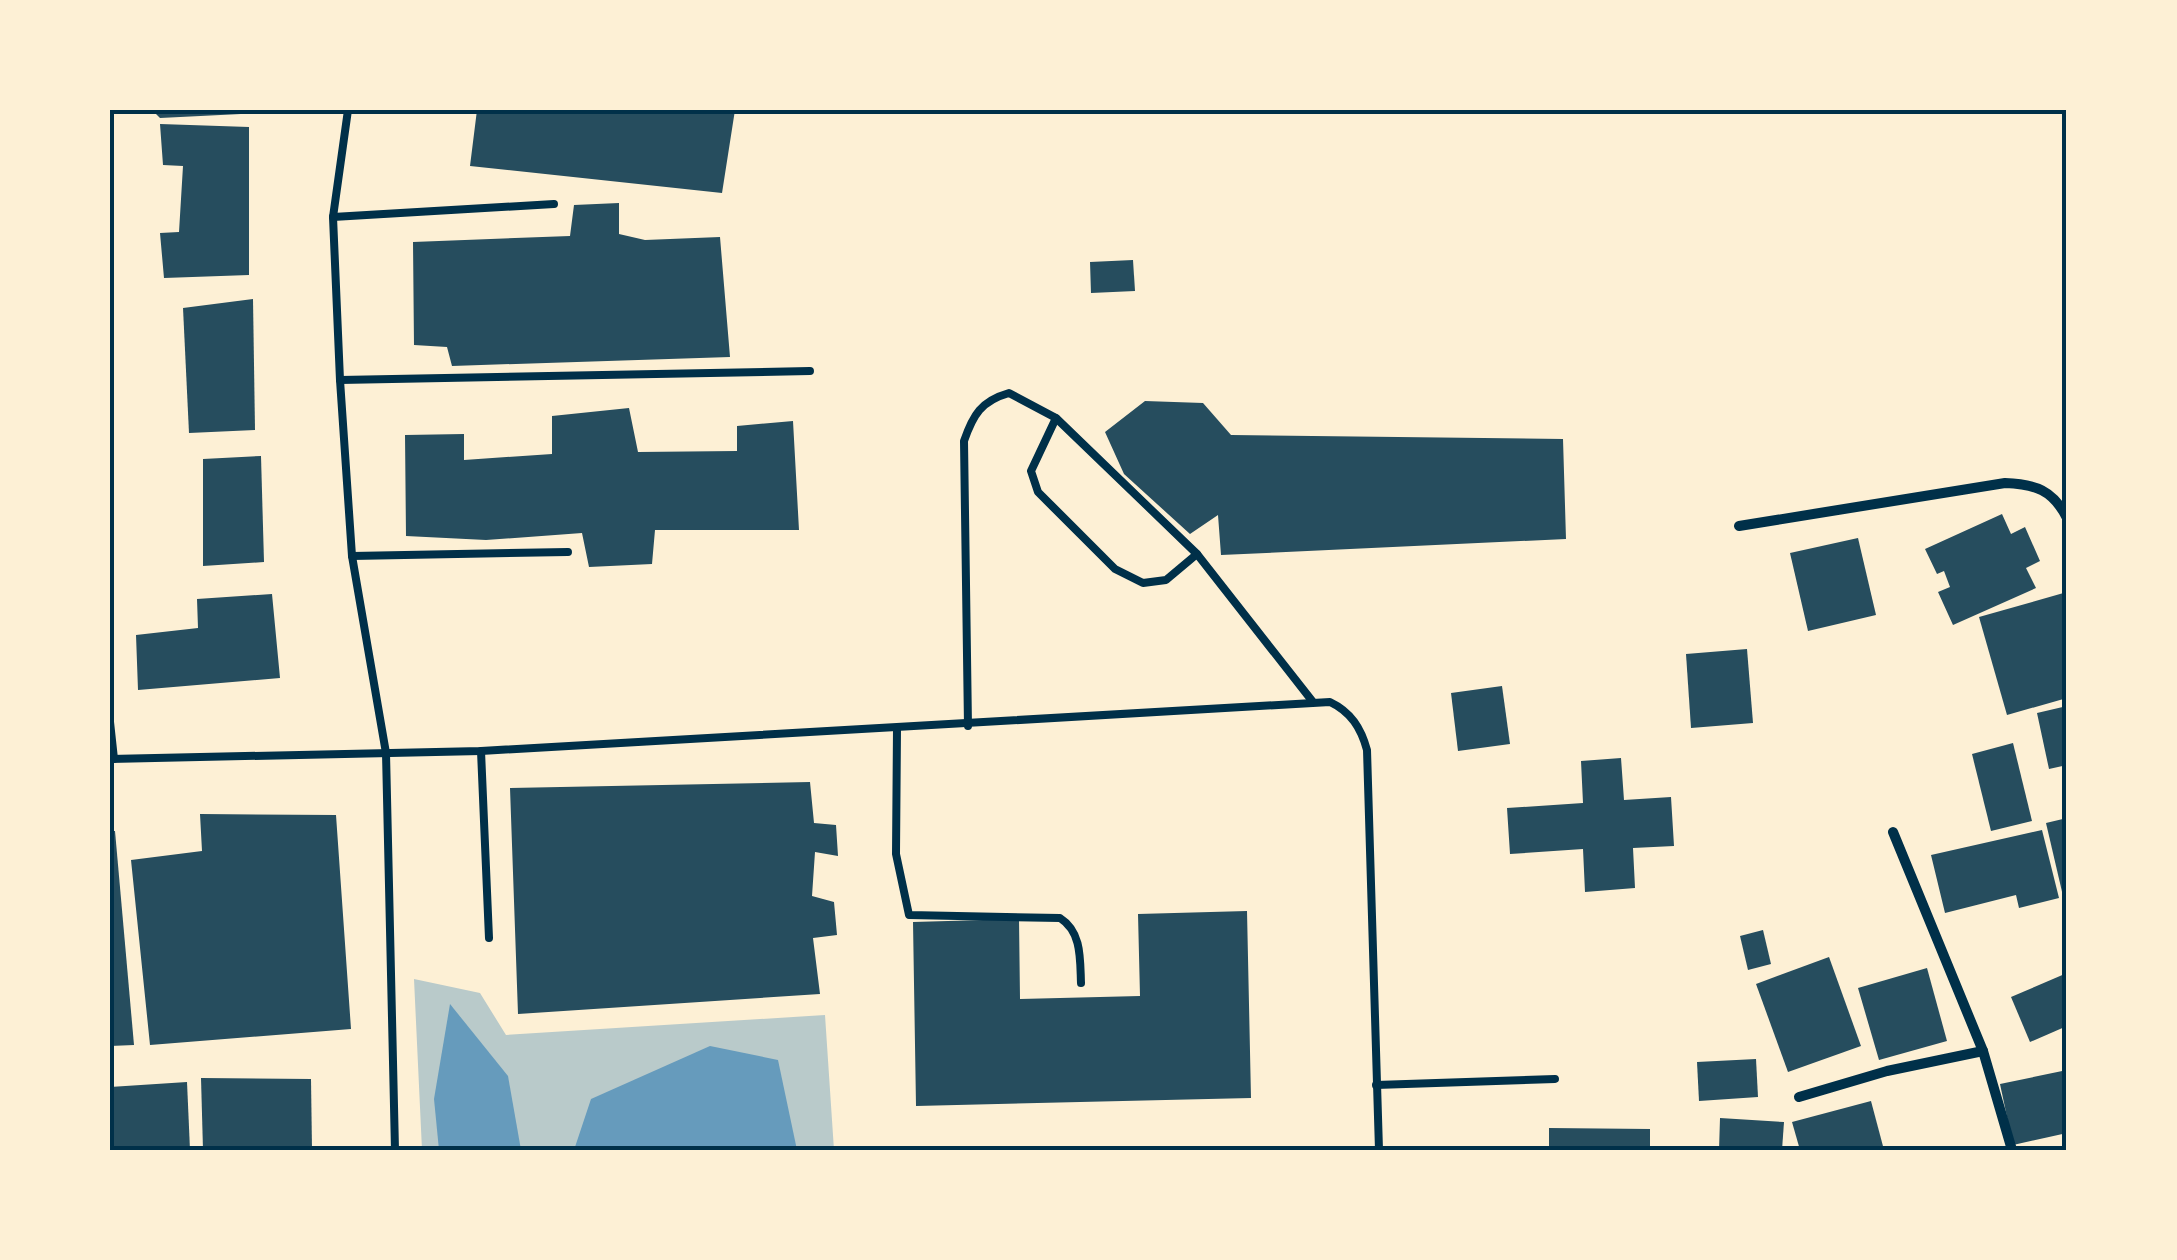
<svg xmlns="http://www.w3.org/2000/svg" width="2177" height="1260" font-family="'Nunito Sans',sans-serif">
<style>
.green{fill:#b9caca}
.water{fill:#669bbc}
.building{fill:#264d5e}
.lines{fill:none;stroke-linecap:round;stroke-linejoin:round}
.service{stroke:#003049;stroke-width:8}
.minor{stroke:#003049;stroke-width:10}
.neatline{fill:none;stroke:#003049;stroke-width:4}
</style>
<rect width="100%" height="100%" fill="#fdf0d5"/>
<path class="green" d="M414,979L480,993L506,1035L825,1015L834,1150H422Z"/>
<g class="water">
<path d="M450,1004L508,1076L521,1150H439L434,1099Z"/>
<path d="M710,1046L778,1060L797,1150H574L591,1099Z"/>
</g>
<g class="building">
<path d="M152,110H260V113L160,118Z"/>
<path d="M477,110H735L722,193L470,166Z"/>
<path d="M160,124L249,127V275L164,278L160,233L179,232L183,166L163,165Z"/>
<path d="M619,203V234L645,240L720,237L730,357L452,366L447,347L414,345L413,242L570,236L574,205Z"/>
<path d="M1133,260L1135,291L1091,293L1090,262Z"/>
<path d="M253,299L255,430L189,433L183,308Z"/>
<path d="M1145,401L1203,403L1231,435L1563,439L1566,539L1221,555L1218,515L1190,534L1124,474L1105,432Z"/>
<path d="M629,408L638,452L737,451V426L793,421L799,530H655L652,564L589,567L582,533L486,540L406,536L405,435L464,434V460L552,454V416Z"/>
<path d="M261,456L264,562L203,566V459Z"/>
<path d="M2002,514L2011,534L2025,527L2040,561L2026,568L2036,588L1953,625L1938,592L1950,587L1944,571L1937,574L1925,549Z"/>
<path d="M1858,538L1876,615L1808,631L1790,553Z"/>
<path d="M2067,592V698L2007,715L1979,617Z"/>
<path d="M272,594L280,678L138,690L136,635L198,628L197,599Z"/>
<path d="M1747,649L1753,723L1691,728L1686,654Z"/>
<path d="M1502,686L1510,744L1458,751L1451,693Z"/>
<path d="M2067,706V765L2049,769L2037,713Z"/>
<path d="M2013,743L2032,821L1991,831L1972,754Z"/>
<path d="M1621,758L1624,800L1671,797L1674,846L1633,848L1635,888L1585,892L1583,849L1510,854L1507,808L1583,803L1581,761Z"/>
<path d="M810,782L814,823L836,825L838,856L815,852L812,896L834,902L837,935L813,938L820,994L518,1014L510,788Z"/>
<path d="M200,814L336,815L351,1029L150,1045L131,860L202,851Z"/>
<path d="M2067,818V895L2063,896L2046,823Z"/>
<path d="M2042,830L2059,898L2019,908L2016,895L1945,913L1931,855Z"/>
<path d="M110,831H115L134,1045L110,1046Z"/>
<path d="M1247,911L1251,1098L916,1106L913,922L1019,919L1020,999L1140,996L1138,914Z"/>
<path d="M1763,930L1771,964L1748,970L1740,936Z"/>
<path d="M1829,957L1861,1046L1788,1072L1756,984Z"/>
<path d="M1927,968L1947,1041L1879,1060L1858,988Z"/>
<path d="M2067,973V1026L2030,1042L2011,997Z"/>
<path d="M1756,1059L1758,1097L1699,1101L1697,1062Z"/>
<path d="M2067,1070V1133L2013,1145L2000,1084Z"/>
<path d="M201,1078L311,1079L312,1150H203Z"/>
<path d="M187,1082L190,1150H110V1087Z"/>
<path d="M1871,1101L1884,1150H1800L1792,1122Z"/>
<path d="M1720,1118L1784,1122L1782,1150H1719Z"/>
<path d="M1549,1128L1650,1129V1150H1549Z"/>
</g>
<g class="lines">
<g class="service">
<path d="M348,110L333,217L340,380L352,556L386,753L395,1150"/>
<path d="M333,217L554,204"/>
<path d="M340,380L810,371"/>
<path d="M1056,418L1031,471L1038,492L1115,569L1143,583L1166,580L1197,554"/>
<path d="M352,556L568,552"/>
<path d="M110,722L114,759"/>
<path d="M968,726L964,441C973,415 981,401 1009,393L1056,418L1197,554L1313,702"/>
<path d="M897,729L896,854L909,915L1060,918C1082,932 1080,959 1081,983"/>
<path d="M481,751L489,938"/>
<path d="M110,759L481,751L1330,702C1351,712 1361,728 1367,750L1379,1150"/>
<path d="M1376,1085L1555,1079"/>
</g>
<g class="minor">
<path d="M1739,526L2005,483C2035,484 2053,490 2067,518"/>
<path d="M1893,832L1983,1051L2012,1150"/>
<path d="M1799,1097L1887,1071L1983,1051"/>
</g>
</g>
<rect width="2177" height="1260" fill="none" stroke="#fdf0d5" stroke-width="225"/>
<rect x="112" y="112" width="1952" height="1036" class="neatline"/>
</svg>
